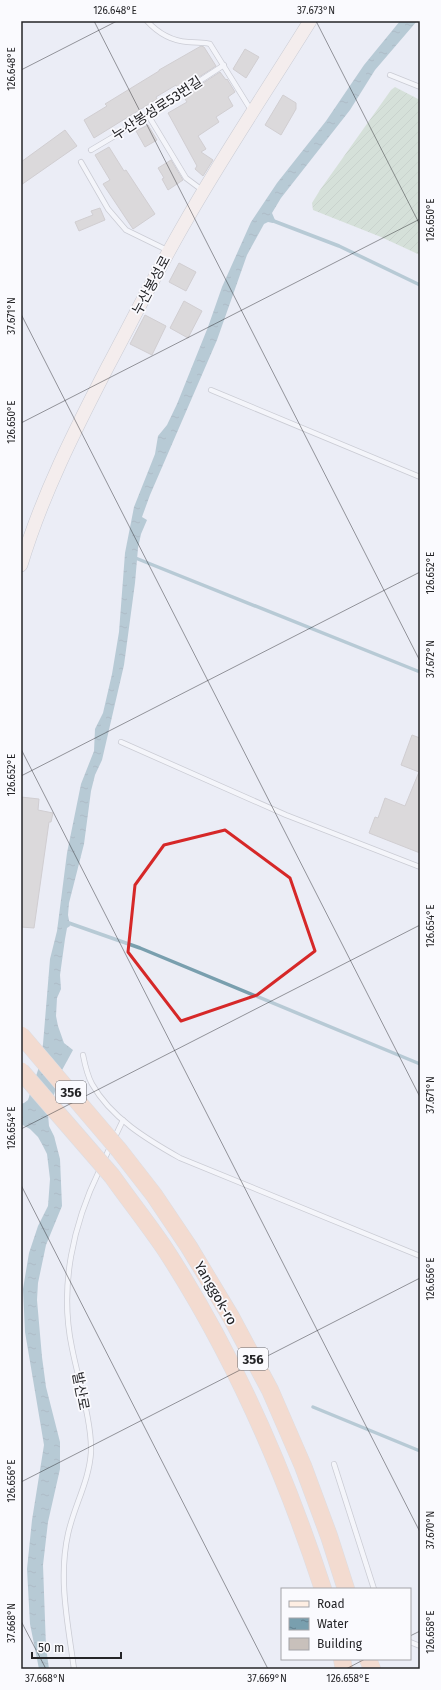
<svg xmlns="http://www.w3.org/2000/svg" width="441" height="1690" font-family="'Fira Sans','Noto Sans KR',sans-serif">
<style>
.garden{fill:url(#garden-furrows)}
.water{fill:url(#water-ripples)}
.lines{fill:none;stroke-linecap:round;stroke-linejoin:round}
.stream{stroke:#799fae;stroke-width:3.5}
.building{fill:#c8c0bb;stroke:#b0a8a4}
.lane-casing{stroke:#a3a4ac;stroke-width:6}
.secondary-casing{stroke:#a3a4ac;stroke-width:14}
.highway-casing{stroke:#cacacb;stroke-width:18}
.lane{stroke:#fff;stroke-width:4.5}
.secondary{stroke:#feeee3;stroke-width:13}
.highway{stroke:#fcc6a3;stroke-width:17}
.highway-bridge-casing{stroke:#cacacb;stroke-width:18;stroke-linecap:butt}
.highway-bridge{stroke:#fcc6a3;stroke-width:17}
.marked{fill:none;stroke:#d62828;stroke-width:3;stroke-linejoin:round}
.ticks{fill:none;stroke:#242427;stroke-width:1;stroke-opacity:0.45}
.labels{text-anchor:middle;stroke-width:3.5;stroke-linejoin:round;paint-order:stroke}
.shield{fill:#fafafe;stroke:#646468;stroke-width:1}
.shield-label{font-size:13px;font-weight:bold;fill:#242427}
.street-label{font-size:14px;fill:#242427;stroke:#fafafe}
.neatline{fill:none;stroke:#242427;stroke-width:1.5}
.ticks-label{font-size:10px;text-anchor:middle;fill:#242427}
</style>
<defs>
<pattern id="garden-furrows" width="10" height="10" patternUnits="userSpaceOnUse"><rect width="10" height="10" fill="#bbd0b6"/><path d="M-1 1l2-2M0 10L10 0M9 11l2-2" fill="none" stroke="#a1b29c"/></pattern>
<pattern id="water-ripples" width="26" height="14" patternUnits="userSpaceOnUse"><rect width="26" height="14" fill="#799fae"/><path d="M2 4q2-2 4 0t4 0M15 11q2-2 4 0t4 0" fill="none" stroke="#63818e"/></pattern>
</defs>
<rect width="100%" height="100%" fill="#ebedf5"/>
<path class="garden" d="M395,87L420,100V255L381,237L313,210L312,203L320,190L391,90Z"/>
<path class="water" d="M400,21H417L375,70L350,110L281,198L272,213L275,220L273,223L268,222L264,224L247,255L217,340L150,495L142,517L147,520L141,534L138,548L135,583L124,665L102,760L95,775L91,791L84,844L69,903L68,915L70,926L67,928L65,939L60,975L61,989L57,998L56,1016L58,1026L64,1043L73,1050L61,1072L48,1114L49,1126L54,1136L60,1159L62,1206L46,1245L38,1283L37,1300L42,1357L46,1387L60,1442V1469L48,1522L43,1565L46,1647L49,1669H39L30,1624L27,1569L32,1520L44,1445L25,1332L23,1289L29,1253L38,1226L48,1206L50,1179L47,1154L43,1146L38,1137L30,1129L21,1124V1104L24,1103L28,1100L38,1070L43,1044L50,959L57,931L67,853L81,784L94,751L95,729L103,713L112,674L119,632L125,553L134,507L155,454L158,436L167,425L177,404L208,327L222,287L251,222L277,183L326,121L364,65Z"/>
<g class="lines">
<g class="stream">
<path d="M271,220L339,246L420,285"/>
<path d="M133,557L420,672"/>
<path d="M66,922L140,948L420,1064"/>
<path d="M313,1407L420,1451"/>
</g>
</g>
<g class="building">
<path d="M201,46L204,47L216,66L179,90L176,85L156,97L157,99L94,138L84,120L107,106L105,104L159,71V70Z"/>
<path d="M245,49L259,57L246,78L233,69Z"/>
<path d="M220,72L226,80L227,79L235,92L228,97L233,106L216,117L219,122L198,136L206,149L201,152L213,160L203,176L195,169L197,166L168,113L187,102L183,96Z"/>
<path d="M283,95L296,103V109L281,135L265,125Z"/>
<path d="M148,125L157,140L145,147L136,131Z"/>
<path d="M65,130L77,146L21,185V162Z"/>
<path d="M109,147L124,171L126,170L155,214L133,229L103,184L110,180L95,155Z"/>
<path d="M171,160L183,180L168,190L162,179L164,178L158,168Z"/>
<path d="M100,208L105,220L79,231L75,222L93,215L91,211Z"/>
<path d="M179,263L196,272L186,291L169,282Z"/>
<path d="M184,301L202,311L188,338L170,328Z"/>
<path d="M145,315L166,326L152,355L130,344Z"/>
<path d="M412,735L420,738V853L369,833L375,817L378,818L385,798L405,806L419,772L401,765Z"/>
<path d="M21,797L39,799L38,810L53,813L51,822H49L34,928L21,927Z"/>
</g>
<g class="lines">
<g class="lane-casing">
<g id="lane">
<path d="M147,21C158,33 172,41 188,42C196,43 203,42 210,44L251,110"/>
<path d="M390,75L420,87"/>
<path d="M148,115L186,178L202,190"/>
<path d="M91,150L118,134L224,65"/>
<path d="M81,162L108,209L126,230L167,250"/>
<path d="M211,390L420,477"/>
<path d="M121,742L286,815L420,867"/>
<path d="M83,1055C85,1065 87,1075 92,1084C111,1118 148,1140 180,1158L420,1256"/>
<path d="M114,1139L123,1120"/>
<path d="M104,1160L111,1145"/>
<path d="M334,1464L374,1589"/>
<path d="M410,1642L420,1646"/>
<path d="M74,1669C68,1624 58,1579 68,1534C74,1506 89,1482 91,1452C92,1422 78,1379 72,1348C59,1287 73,1224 100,1169"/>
</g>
</g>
<g class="secondary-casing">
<path id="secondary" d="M21,565C42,495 75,430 108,366C134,317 159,267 187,219C226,151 269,87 310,21"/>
</g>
<g class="highway-casing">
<g id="highway">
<path d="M119,1150L154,1195L189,1247L231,1317L270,1390L303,1466L329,1536L346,1589"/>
<path d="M112,1176C129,1200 148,1224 165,1249C234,1355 284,1470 323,1589"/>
<path d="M342,1659L344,1669"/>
<path d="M368,1659L372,1669"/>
</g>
</g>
<use href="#lane" class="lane"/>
<use href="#secondary" class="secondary"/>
<use href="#highway" class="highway"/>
<g class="highway-bridge-casing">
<g id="highway-bridge">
<path d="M21,1035L119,1150"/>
<path d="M21,1071L112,1176"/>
</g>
</g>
<use href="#highway-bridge" class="highway-bridge"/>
</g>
<path d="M0 0H441V1690H0ZM225,830L290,878L315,951L257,995L181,1021L128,952L135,885L164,845Z" fill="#ebedf5" fill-opacity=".55" fill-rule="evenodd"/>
<path class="marked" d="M225,830L290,878L315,951L257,995L181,1021L128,952L135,885L164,845Z"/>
<path class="ticks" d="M94,21L420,661M316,21L420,225M21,70L117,21M21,314L420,1097M21,423L420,219M21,749L420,1532M21,776L420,572M21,1129L420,925M21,1185L268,1669M21,1482L420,1278M21,1621L46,1669M410,1636L420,1631M346,1669L365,1659"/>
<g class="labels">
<g class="shield">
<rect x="56" y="1081" width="30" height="22" rx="3"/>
<rect x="238" y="1348" width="30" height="22" rx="3"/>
</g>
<g class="shield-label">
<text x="71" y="1097">356</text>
<text x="253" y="1364">356</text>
</g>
<g class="street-label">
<text transform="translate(157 108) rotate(-33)" y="5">누산봉성로53번길</text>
<text transform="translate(151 285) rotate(-62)" y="5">누산봉성로</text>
<text transform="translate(216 1293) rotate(60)" y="5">Yanggok-ro</text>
<text transform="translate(81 1391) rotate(79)" y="5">발산로</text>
</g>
</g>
<rect width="441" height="1690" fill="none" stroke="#fafafe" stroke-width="44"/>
<rect x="281" y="1588" width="130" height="72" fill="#fafafe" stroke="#a4a4a8"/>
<rect x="289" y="1601" width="20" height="6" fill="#feeee3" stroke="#a4a4a8"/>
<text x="317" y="1608" font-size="12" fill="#242427">Road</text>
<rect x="289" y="1618" width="20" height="12" fill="url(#water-ripples)" stroke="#a4a4a8"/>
<text x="317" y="1628" font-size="12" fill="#242427">Water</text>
<rect x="289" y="1638" width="20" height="12" fill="#c8c0bb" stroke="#a4a4a8"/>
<text x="317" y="1648" font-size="12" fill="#242427">Building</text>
<path d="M32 1652v6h89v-6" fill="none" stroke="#242427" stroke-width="2"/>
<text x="38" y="1652" font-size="12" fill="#242427" stroke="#fafafe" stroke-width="3" paint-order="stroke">50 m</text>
<rect x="22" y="22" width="397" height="1646" class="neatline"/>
<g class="ticks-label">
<text x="115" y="14">126.648°E</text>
<text x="316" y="14">37.673°N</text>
<text transform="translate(11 69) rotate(-90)" y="4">126.648°E</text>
<text transform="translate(430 220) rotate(-90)" y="4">126.650°E</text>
<text transform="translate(11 316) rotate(-90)" y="4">37.671°N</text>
<text transform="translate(11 422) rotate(-90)" y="4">126.650°E</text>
<text transform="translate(430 573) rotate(-90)" y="4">126.652°E</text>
<text transform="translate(430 659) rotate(-90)" y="4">37.672°N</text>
<text transform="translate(11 775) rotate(-90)" y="4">126.652°E</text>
<text transform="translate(430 926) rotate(-90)" y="4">126.654°E</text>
<text transform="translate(430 1095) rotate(-90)" y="4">37.671°N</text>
<text transform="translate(11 1128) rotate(-90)" y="4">126.654°E</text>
<text transform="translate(430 1279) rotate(-90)" y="4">126.656°E</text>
<text transform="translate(11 1481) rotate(-90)" y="4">126.656°E</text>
<text transform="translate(430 1530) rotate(-90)" y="4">37.670°N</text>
<text transform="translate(11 1623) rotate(-90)" y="4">37.668°N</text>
<text transform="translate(430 1632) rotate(-90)" y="4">126.658°E</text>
<text x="45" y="1682">37.668°N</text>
<text x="267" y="1682">37.669°N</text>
<text x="348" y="1682">126.658°E</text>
</g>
</svg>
